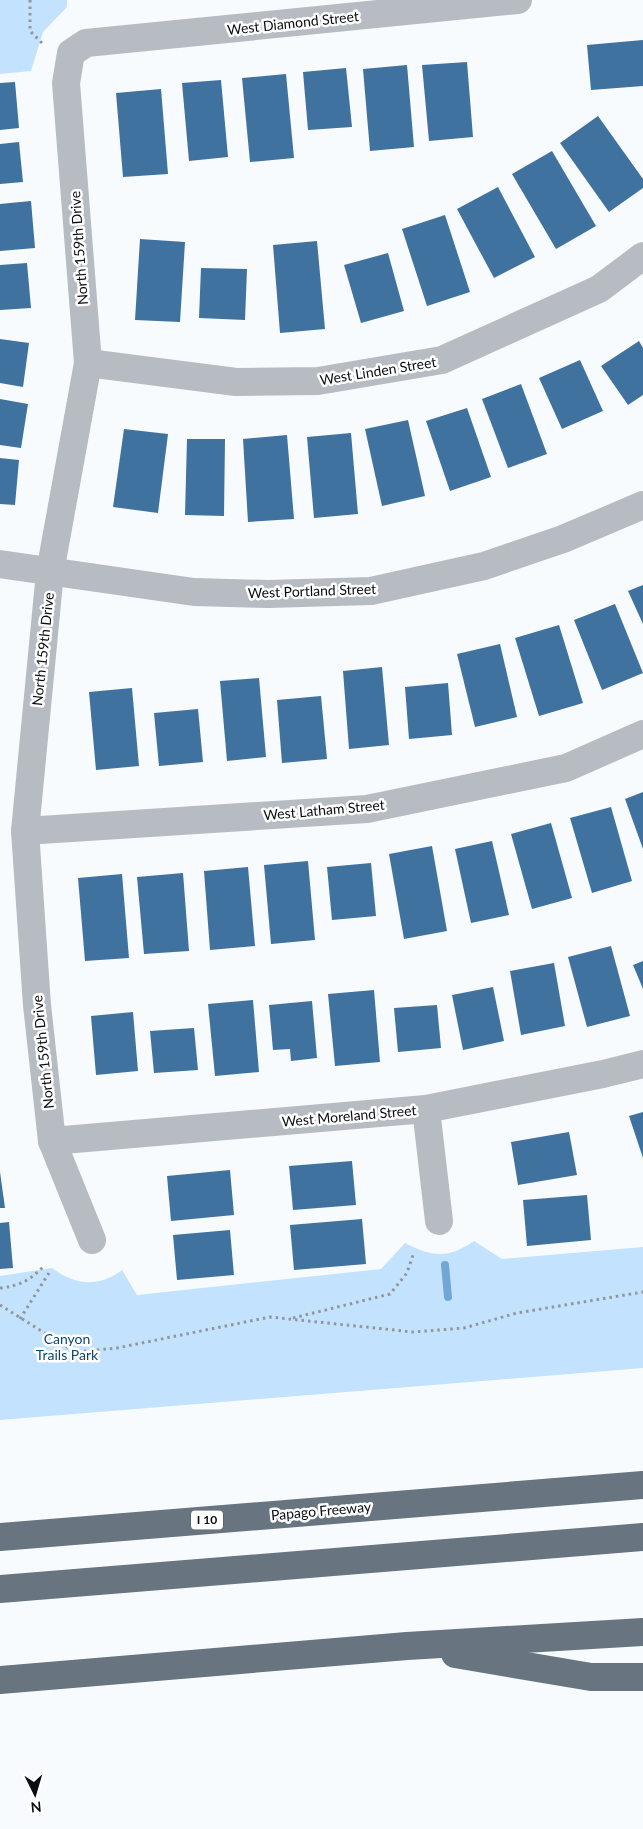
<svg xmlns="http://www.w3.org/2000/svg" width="643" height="1829" font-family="Lato,sans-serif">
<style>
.green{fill:#c3e2fe}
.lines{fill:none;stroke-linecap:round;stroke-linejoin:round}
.stream{stroke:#72a6d5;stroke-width:8}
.building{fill:#3f729e}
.path{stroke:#939699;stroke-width:3;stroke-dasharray:2.5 4;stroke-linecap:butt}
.minor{stroke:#b6bcc1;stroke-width:28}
.highway{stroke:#687480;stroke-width:28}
.labels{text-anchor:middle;stroke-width:5;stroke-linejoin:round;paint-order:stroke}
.shield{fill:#fff;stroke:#525558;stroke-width:1}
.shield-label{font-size:12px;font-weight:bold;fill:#080c10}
.street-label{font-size:14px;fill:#080c10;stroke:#fff}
.park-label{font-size:14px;fill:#094773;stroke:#fff}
</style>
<rect width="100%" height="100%" fill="#f8fbfd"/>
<g class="green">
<path d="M0,0H67V7L43,32L31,71L0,74Z"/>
<path d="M474,1241L502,1259L643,1247V1368L0,1420V1276L52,1268C75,1285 98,1288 122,1270L137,1295L381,1269L405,1243C432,1257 448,1259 474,1241Z"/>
</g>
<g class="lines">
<path class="stream" d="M445,1265L448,1297"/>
</g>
<g class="building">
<path d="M643,40V86L591,90L587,45Z"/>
<path d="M467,62L473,137L429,141L422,65Z"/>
<path d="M407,65L414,147L370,151L363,69Z"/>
<path d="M346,68L352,127L308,130L303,72Z"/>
<path d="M286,74L294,158L250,162L242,78Z"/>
<path d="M221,80L228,157L189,161L182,83Z"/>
<path d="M15,82L19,128L0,130V83Z"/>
<path d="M161,89L168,174L123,177L116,93Z"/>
<path d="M598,116L643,179V188L609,212L560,143Z"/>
<path d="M19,142L23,182L0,184V144Z"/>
<path d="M552,151L596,226L556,249L512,174Z"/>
<path d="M498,187L535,257L494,278L457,209Z"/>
<path d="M31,201L35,248L0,251V204Z"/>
<path d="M445,215L470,292L427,306L402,229Z"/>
<path d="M140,239L185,242L180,322L135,320Z"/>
<path d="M317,241L325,329L280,333L273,245Z"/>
<path d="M388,253L404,311L361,323L344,265Z"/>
<path d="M27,263L31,308L0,310V265Z"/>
<path d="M201,268L247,269L245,320L199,318Z"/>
<path d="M0,339L29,343L23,387L0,383Z"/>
<path d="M639,341L643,348V395L628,405L601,366Z"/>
<path d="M580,360L603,411L562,429L539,378Z"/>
<path d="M521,384L547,454L508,468L482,399Z"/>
<path d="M0,399L28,404L21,448L0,445Z"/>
<path d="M467,408L491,477L450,491L426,421Z"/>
<path d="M408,420L425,496L382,506L365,429Z"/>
<path d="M124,429L168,434L158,513L113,507Z"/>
<path d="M351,433L358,514L314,518L307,437Z"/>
<path d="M287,435L294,519L248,522L243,439Z"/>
<path d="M187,439H225L224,516L185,515Z"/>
<path d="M0,458L19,460L15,505L0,504Z"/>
<path d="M643,585V624L628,591Z"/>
<path d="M615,604L643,673L602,690L574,620Z"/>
<path d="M559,625L583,703L539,716L515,638Z"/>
<path d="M500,644L517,717L475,727L457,654Z"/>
<path d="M382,667L389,745L349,749L343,671Z"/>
<path d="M259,678L266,757L227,761L220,681Z"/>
<path d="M448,683L452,735L409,739L405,687Z"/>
<path d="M132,688L139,766L96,770L89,692Z"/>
<path d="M321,696L327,759L282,763L277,700Z"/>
<path d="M198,709L203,762L159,766L154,713Z"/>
<path d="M643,792V849L625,799Z"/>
<path d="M611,807L632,881L592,893L570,818Z"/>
<path d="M551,823L572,898L532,909L511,834Z"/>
<path d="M492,841L509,915L471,923L455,849Z"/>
<path d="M432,846L447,931L404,939L389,854Z"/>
<path d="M308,861L315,940L271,944L264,865Z"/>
<path d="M371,863L376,916L332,920L327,867Z"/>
<path d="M248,867L255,946L210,950L204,871Z"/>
<path d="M183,873L189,951L144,954L137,877Z"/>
<path d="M122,874L129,958L85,961L78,878Z"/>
<path d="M611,946L630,1016L587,1027L568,957Z"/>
<path d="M643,961V989L633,965Z"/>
<path d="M554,963L565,1026L521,1035L510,971Z"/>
<path d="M493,987L504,1041L463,1050L452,995Z"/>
<path d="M374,990L380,1062L335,1066L328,994Z"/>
<path d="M253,1000L259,1072L215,1076L208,1004Z"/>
<path d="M312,1001L317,1058L291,1061L290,1049L273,1050L269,1005Z"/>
<path d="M437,1005L441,1048L398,1052L394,1008Z"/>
<path d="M133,1012L138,1071L96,1075L91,1016Z"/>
<path d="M194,1028L198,1070L154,1073L150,1031Z"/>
<path d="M643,1112V1158L629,1116Z"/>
<path d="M569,1132L577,1175L518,1185L511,1142Z"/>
<path d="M352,1161L356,1205L293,1210L289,1166Z"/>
<path d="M230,1170L234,1215L171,1221L167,1176Z"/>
<path d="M0,1172L5,1208H0Z"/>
<path d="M587,1195L591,1240L527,1246L523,1200Z"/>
<path d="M362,1219L366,1264L294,1270L290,1225Z"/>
<path d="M9,1222L13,1268L0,1269V1223Z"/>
<path d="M230,1230L234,1275L177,1280L173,1235Z"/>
</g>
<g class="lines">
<g class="path">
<path d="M30,0V31L43,44"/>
<path d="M0,1288C19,1286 29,1281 43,1267"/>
<path d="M0,1305L75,1352L117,1348L270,1317L413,1332L464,1328L517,1313L643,1292"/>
<path d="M293,1318L390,1294L407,1273L414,1252"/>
<path d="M20,1319L49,1273"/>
</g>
<g class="minor">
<path d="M88,363L236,382L318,381L442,360L599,289L643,256"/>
<path d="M0,564L194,592L268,594L371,591L484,566L563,539L643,505"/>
<path d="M25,831L367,809L566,768L643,734"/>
<path d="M426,1109L439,1221"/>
<path d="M52,1141L426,1109L603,1074L643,1064"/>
<path d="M92,1240L52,1141L37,1005L25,831L50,572L88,363L66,83L71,53L86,43L518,0"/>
</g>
<g class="highway">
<path d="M0,1537L643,1485"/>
<path d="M0,1589L643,1537"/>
<path d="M455,1654L591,1677H643"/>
<path d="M0,1680L407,1646L643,1632"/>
</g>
</g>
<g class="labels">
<rect class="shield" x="191" y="1510.5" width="32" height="19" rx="4"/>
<g class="shield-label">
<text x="207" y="1524">I 10</text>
</g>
<g class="street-label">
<text transform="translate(293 23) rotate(-6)" y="5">West Diamond Street</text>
<text transform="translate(79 248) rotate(-94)" y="5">North 159th Drive</text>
<text transform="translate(378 371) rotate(-9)" y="5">West Linden Street</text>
<text transform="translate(312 591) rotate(-2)" y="5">West Portland Street</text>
<text transform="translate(43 649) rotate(-84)" y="5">North 159th Drive</text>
<text transform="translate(324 810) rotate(-5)" y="5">West Latham Street</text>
<text transform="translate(43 1052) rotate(-96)" y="5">North 159th Drive</text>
<text transform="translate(349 1116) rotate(-5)" y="5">West Moreland Street</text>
<text transform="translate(321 1511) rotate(-5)" y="5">Papago Freeway</text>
</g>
<g class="park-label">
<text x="67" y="1344">Canyon<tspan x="67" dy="16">Trails Park</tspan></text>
</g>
</g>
<g transform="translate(35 1794) rotate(175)" stroke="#ffffff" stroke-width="4" paint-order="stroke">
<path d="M0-4L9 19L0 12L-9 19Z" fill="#080c10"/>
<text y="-8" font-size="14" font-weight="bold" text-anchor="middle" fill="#080c10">N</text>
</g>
</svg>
